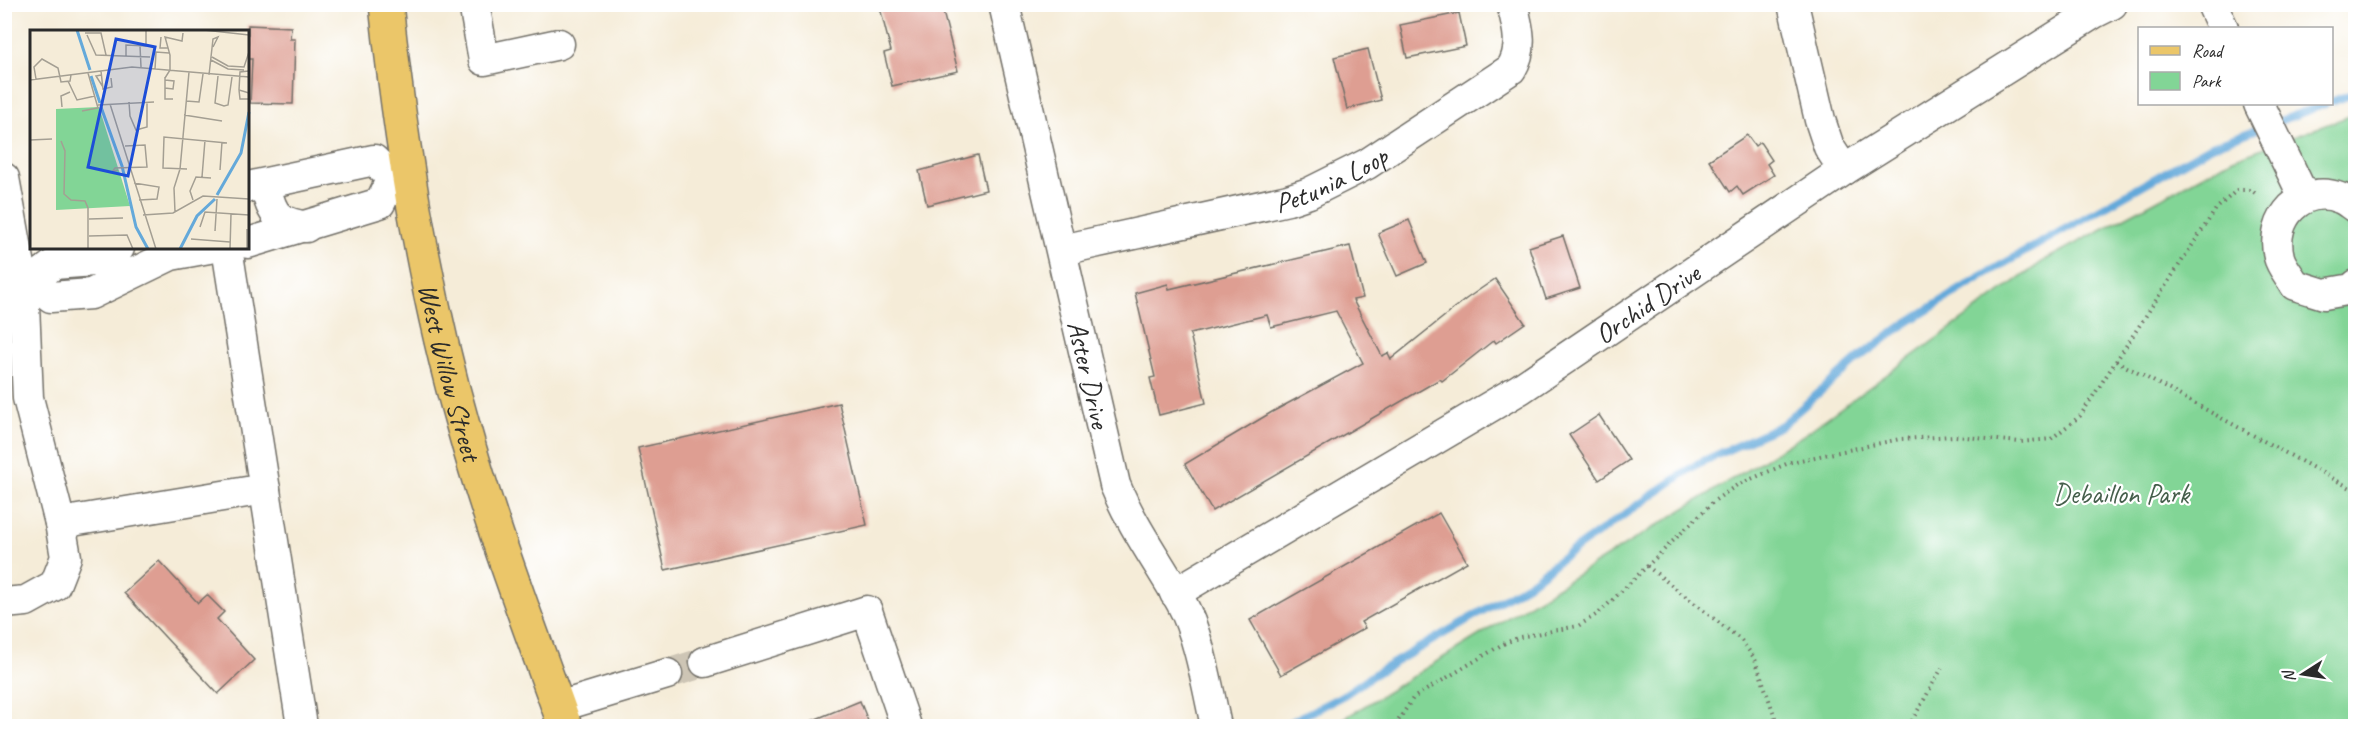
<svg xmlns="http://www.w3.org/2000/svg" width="2360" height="731" font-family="Caveat,sans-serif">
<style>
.green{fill:#82d596;stroke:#568060;stroke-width:1.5}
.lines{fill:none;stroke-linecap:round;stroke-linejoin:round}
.stream{stroke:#64a9da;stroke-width:8}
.building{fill:#de9e92}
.minor-tunnel{stroke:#cdc5b5;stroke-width:30;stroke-dasharray:30 15;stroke-linecap:butt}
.minor-casing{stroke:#726f68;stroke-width:33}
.major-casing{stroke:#726f68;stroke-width:36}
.path{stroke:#726f68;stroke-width:4;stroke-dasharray:1.5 4.5;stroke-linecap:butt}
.minor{stroke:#fff;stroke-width:30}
.major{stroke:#ebc669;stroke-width:33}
.labels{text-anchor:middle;stroke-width:4.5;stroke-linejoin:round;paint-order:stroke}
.street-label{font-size:28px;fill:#2b2b2b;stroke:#fff}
.park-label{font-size:28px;fill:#455e4b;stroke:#fff}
.inset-river{fill:none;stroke:#64a9da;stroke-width:3}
.inset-road{fill:none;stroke:#a49f93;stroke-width:1.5}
.view{fill:#1d4ed8;fill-opacity:0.15;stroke:#1d4ed8;stroke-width:3}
.inset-edge{fill:none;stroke:#2b2b2b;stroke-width:3}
</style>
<rect width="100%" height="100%" fill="#fff"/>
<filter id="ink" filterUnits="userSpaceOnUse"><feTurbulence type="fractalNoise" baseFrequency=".0167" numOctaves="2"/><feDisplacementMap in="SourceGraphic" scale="12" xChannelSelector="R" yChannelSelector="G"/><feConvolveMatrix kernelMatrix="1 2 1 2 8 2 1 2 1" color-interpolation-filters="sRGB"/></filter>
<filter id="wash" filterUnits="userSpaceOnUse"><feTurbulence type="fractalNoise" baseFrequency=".008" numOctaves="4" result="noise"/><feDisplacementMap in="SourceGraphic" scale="24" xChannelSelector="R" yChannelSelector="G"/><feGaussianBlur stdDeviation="1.35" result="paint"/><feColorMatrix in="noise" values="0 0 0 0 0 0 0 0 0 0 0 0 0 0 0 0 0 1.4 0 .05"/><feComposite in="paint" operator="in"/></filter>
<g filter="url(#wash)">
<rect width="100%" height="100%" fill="#f5ecd8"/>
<path class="green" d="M2355,114V726H1332L1802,436L2045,260L2233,159Z"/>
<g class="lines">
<g class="stream">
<path d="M2332,101L2356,93"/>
<path d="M1283,726L1344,695L1373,675L1527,585L1562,558L1697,464L1782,425L1861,356L1905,324L1982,276L2212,146L2325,104"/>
</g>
</g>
<g id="blocks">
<g class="building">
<path d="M879,4H941L958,71L892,86L884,53L891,51Z"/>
<path d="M1459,13L1466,46L1407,58L1400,25Z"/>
<path d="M248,25L291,27L290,39H295L293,104L250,103L252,59H248Z"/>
<path d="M1368,49L1381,100L1347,109L1334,57Z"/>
<path d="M1747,135L1755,146L1760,142L1772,160L1767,164L1774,175L1743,195L1737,186L1730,192L1709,160Z"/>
<path d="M978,155L986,190L927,205L919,171Z"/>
<path d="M1409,220L1427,263L1397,276L1378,233Z"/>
<path d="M1563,236L1580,288L1546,299L1529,247Z"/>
<path d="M1350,246L1363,298L1353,300L1382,356L1388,353L1391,359L1466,299L1495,279L1525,323L1496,343L1494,340L1442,381L1440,379L1212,511L1185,464L1272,412L1363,363L1336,311L1271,327L1267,315L1190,334L1206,403L1159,415L1150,378L1155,377L1135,293L1168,284L1169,289Z"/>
<path d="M839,403L867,525L665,570L638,448Z"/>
<path d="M1599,415L1629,460L1599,480L1569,435Z"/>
<path d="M1439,513L1467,562L1361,622L1365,628L1281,675L1250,620Z"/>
<path d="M159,561L198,603L207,595L224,612L217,619L254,660L218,694L124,593Z"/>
<path d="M860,701L870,726H799Z"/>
</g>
</g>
</g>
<g filter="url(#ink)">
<use href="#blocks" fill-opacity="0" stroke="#726f68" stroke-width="1.5"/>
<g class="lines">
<path class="minor-tunnel" d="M667,674L705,662"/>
<g class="minor-casing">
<g id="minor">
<path d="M474,4L484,60L559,44"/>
<path id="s1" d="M1004,4L1115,485C1132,526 1159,563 1181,602C1199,634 1208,690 1216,726"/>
<path d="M1793,4L1820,120L1829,147L1844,170"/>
<path d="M2212,4L2223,28"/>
<path d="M2259,104L2304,197"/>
<path d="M4,178L23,282L28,398L60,523L265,489"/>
<path d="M274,182L267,192C273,218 281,222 306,227"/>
<path d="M248,187L374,160L392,178"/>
<path d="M2356,208C2351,205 2346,200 2340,198C2302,183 2269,219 2279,257C2281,266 2290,276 2295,285L2324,294L2352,289L2356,285"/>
<path d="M248,243L380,203L392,178"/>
<path d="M119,248L94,261L54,264L32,281L51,297L91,294L171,255L209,248"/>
<path d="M227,248L302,726"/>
<path id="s2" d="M1062,250L1288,200L1309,193L1367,164L1511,69C1524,48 1518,27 1512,4"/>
<path id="s3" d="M1175,593L1520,389L1844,170L2094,13L2112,4"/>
<path d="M4,603L26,601L55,585L66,557L60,523"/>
<path d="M705,662L867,611L906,726"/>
<path d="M558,707L667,674"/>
</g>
</g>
<g class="major-casing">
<g id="major">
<path id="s4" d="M386,4C401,148 424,290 464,429C492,530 530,628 565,726"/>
</g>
</g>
<g class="path">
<path d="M2116,361L2356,491"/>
<path d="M1647,566L1741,640L1755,659L1778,726"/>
<path d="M1398,726V721L1413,698L1503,644L1520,637L1578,626L1599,613L1714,501L1737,485L1791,462L1900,439L1955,436L2020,442L2051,439L2080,416L2216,209L2237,190H2251L2255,193"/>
<path d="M1909,726L1942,668"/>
</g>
<use href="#minor" class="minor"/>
<use href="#major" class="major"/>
</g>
</g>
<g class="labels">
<g class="street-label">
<text dy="10" stroke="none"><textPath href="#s2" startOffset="279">Petunia Loop</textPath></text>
<text dy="10" stroke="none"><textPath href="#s3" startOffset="554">Orchid Drive</textPath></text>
<text dy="10" stroke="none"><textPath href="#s4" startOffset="374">West Willow Street</textPath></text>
<text dy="10" stroke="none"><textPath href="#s1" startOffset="380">Aster Drive</textPath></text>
</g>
<g class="park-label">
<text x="2121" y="503">Debaillon Park</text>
</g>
</g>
<g transform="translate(30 30)">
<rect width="219" height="219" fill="#f5ecd8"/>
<path d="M69,77L100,176L26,180V79Z" fill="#82d596"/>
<path class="inset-river" d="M47,0L60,40M61,46L70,73M71,77L92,136L106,197L118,219M187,165L211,123L219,82M150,219L167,186L185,169"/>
<path class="inset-road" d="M174,0L219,5M55,3H71L76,25M57,5L66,25L120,27M131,7L130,18H138M96,26V15L116,16V0M182,27L198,36L214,37L219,22M181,30L198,39L214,40M111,37L110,16L111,37M125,39L126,22L139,23M71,41L73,59L82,57L81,48M219,41L210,42L209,60L219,63M71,45L66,46L73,57M179,45L183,9L188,7L183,17M188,46L185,73L194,76L198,75L202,47M135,47V58L143,59L144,51L135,50M135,48L140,40V25L135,7L152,11L153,3M6,49L4,37L12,29L28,38L31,52L40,51L41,45M0,50L102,37L219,47M38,51L47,70L65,66M135,58V69H143M209,60L210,69H219M156,71L169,72L173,44M99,72L100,86L106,100L117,97V72M80,74L126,219M68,75L124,72M32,77L31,66L40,62M52,81L68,78L58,43M154,85L192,91M0,110L22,109M31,111L35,121L34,164L41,170L55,171L58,178V219M157,139L133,138L134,107L197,113M88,140L82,142L85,138L117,137L115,115L95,116M190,140L192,112M172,147L175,110M104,153L129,157L127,169L109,170M163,170L160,161L166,147L181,148M145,182L144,158L150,139L159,42M113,185L143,183L173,166L219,169M59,189L93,188M170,197L175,182L219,185M185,201L187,169M59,206L97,205L103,219M161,209L200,212M200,219L201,184M217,219V199"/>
<path class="view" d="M86,9L125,17L98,146L58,137Z"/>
<rect width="219" height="219" class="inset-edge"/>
</g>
<rect width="2360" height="731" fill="none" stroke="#fff" stroke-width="24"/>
<rect x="2138" y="27" width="195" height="78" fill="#ffffff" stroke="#aaaaaa" stroke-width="1.5"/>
<rect x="2150" y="46" width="30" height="9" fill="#ebc669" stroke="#aaaaaa" stroke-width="1.5"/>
<text x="2192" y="57" font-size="18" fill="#2b2b2b">Road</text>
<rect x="2150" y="72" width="30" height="18" fill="#82d596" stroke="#aaaaaa" stroke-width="1.5"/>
<text x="2192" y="87" font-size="18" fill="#2b2b2b">Park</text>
<g transform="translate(2303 674) rotate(258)" stroke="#ffffff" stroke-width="4.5" paint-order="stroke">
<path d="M0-4.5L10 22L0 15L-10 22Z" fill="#2b2b2b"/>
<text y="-9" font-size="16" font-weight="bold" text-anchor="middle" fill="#2b2b2b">N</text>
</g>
</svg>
